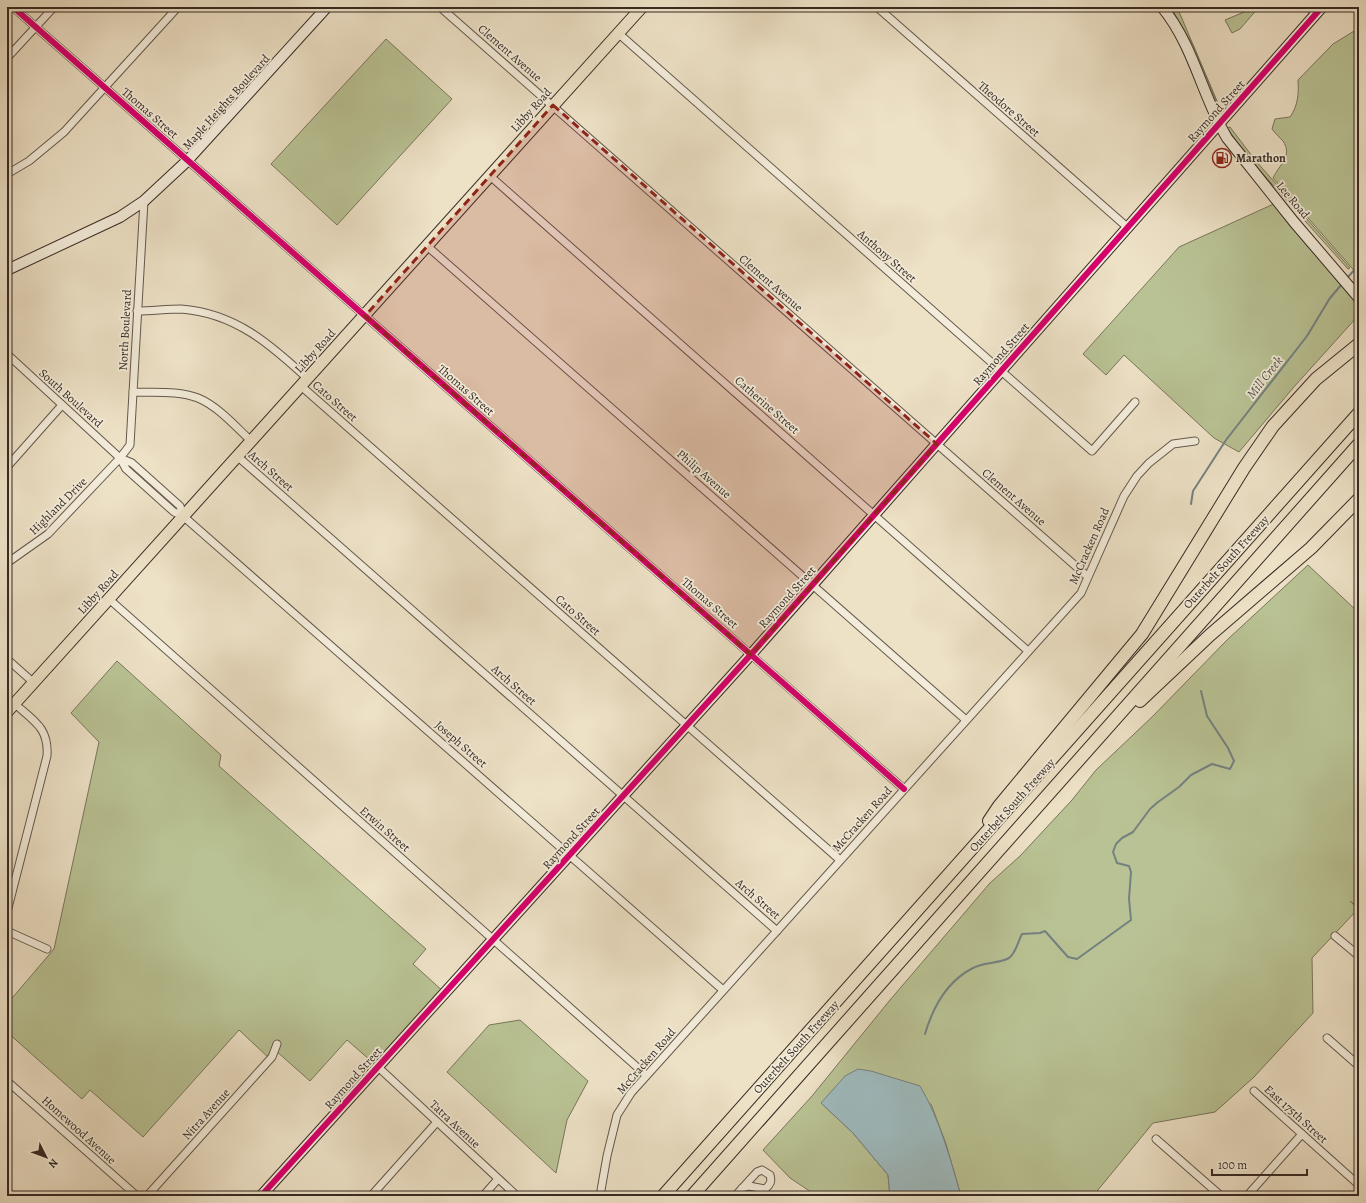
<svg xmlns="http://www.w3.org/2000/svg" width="1366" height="1203" font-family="Alegreya,serif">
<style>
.green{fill:#b9c294;stroke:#78765c}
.water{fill:#9ebbbf;stroke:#748181}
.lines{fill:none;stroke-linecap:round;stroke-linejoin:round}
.stream{stroke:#748181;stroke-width:2}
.street-casing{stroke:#64584c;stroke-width:9}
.secondary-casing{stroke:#362b24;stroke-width:12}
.primary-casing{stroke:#362b24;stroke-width:13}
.highway-casing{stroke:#362b24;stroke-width:14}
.street{stroke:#f3ecda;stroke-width:7}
.secondary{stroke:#f3ecda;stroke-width:10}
.primary{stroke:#ede1c6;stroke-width:11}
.highway{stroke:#ede1c6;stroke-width:12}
.cycleway-casing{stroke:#f3ecda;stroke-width:8}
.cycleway{stroke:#d6006c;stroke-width:6}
.marked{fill:#8f2418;fill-opacity:0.2;stroke:#8f2418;stroke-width:3;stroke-dasharray:8 5;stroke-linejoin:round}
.labels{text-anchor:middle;stroke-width:3.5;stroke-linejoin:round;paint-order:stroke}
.street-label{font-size:12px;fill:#362b24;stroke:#f3ecda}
.poi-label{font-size:12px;font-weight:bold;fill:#362b24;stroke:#f3ecda;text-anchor:start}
.water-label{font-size:13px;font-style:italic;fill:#504f4b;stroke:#f3ecda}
</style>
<rect width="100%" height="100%" fill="#ede1c6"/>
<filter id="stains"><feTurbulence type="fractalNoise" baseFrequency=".005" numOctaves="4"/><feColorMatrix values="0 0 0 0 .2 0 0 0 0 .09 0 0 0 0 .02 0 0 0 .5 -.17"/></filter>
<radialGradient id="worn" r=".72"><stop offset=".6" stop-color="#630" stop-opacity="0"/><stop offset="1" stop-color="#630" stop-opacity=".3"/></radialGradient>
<g class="green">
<path d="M1177,7L1220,108H1219L1194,47L1173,11Z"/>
<path d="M1256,7H1259L1240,29L1232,33L1225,20Z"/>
<path d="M1359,28V276L1273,178C1279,165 1293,156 1283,141C1279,137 1275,133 1272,129L1275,119L1290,117C1298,106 1299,93 1298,80L1333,44Z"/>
<path d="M386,39L452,99L337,225L271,164Z"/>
<path d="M1230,127L1252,156L1248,158L1227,128Z"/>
<path d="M1255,160L1350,268L1348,269L1254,164Z"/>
<path d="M1278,202L1359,298V319L1357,317L1293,388L1239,452L1214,438L1124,355L1106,375L1083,354L1179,247Z"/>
<path d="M1308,565L1359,613V908L1350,901L1358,909L1312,958L1313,1013L1254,1077L1215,1112L1153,1123L1093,1196H961L946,1144L931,1104L821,1103L853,1133L888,1175L890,1196H817L790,1178L763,1150L812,1096L890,1000L990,883L1020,856L1072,800L1096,770L1152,717L1227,640Z"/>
<path d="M117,661L221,755L219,766L426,949L413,964L445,993L378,1067L347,1040L310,1081L275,1050L270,1059L239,1030L143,1137L90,1090L82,1099L7,1032V1004L54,949L99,742L71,713Z"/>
<path d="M520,1020L588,1081L567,1120L556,1173L447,1072L489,1025Z"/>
</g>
<path class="water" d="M858,1069L871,1071L920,1086C940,1120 950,1158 961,1196H890L888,1175L853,1133L821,1103L845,1076Z"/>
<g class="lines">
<g class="stream">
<path d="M1346,279L1359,265"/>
<path d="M1191,504L1193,491L1226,440L1307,336L1330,298L1342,284"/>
<path d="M925,1034C933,1007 947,981 973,968C984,962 998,964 1009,958C1016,953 1018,941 1022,934L1040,933L1045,931L1068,957L1077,959L1131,920L1129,899L1131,872L1129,866L1117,863L1113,852L1116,844L1122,838L1133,832L1150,809L1158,802L1179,787L1191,775L1212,764L1230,769L1234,761L1228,748L1207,716L1201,691"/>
</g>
<g class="street-casing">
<g id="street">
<path d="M13,7L904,789"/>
<path d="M440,7L1087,576"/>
<path d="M877,7L1127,227"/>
<path d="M1309,7L1317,14"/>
<path d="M618,33L1092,451L1135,402"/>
<path d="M7,58L54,7"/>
<path d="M7,174L29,161L64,132L178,7"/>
<path d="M490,176L1028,651"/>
<path d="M427,246L966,720"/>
<path d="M137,311C152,311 166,309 181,309C235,313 270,344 308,379"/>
<path d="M7,354L120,458L132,463L180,506L183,516"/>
<path d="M301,386L840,860"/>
<path d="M133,392C153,393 178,390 198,398C219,407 235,426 251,441"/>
<path d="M237,456L777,931"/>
<path d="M120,458L126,469L174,512L183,516L723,990"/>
<path d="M7,467L62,405"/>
<path d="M7,563L48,534L120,458L130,445L144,201"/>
<path d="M109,599L646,1075"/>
<path d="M7,659L34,683"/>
<path d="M7,912L47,756C49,728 34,721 15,704"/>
<path d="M7,931L47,949"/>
<path d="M1335,936L1359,956"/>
<path d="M1327,1038L1359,1066"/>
<path d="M378,1067L517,1196"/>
<path d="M7,1081L137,1196"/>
<path d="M1254,1091L1359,1185"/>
<path d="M1156,1139L1221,1196"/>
<path d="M147,1196L272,1057L277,1044"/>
<path d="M371,1196L437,1122"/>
<path d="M483,1196L498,1179"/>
<path d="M600,1196L607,1156L617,1115L631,1093L1081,593L1124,496L1137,476L1149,463L1173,444L1195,441"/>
<path d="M735,1196L757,1172L762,1170L770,1175C772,1182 770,1185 765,1189L749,1186L742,1188"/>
<path d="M1247,1196L1302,1134"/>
</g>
</g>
<g class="secondary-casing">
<g id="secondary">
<path d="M1162,7C1194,46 1202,96 1227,138L1294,222L1359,298"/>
<path d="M7,270L120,217L144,201L187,161L327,7"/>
<path d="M261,1196L755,650L1322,7"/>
</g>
</g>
<g class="primary-casing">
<path id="primary" d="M7,712L642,7"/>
</g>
<g class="highway-casing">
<g id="highway">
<path d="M1140,701L1210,635L1311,548L1359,499"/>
<path d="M989,821L999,806L1142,634L1244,468L1273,426L1316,379L1359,344"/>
<path d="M663,1196L1359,413"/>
<path d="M692,1196L1359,444"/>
</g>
</g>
<use href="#street" class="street"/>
<use href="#secondary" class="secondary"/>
<use href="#primary" class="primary"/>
<use href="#highway" class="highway"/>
<g class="cycleway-casing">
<g id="cycleway">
<path d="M13,7L904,789"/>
<path d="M261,1196L755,650L1322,7"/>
</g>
</g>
<use href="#cycleway" class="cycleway"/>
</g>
<path class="marked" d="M553,105L937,444L751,655L365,316Z"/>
<defs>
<g id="fuel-ring" transform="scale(1)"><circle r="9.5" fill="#f3ecda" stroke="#8f2418" stroke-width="1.5"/><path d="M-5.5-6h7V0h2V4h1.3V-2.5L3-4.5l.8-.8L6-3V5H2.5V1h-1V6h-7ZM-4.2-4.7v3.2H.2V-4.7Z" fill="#8f2418"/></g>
</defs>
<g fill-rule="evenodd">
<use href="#fuel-ring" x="1222" y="158"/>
</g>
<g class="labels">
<g class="street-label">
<text transform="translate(510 53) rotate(41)" y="4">Clement Avenue</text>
<text transform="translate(226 102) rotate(-48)" y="4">Maple Heights Boulevard</text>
<text transform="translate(1009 109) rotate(41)" y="4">Theodore Street</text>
<text transform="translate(531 110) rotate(-48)" y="4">Libby Road</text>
<text transform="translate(1216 111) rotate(-48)" y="4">Raymond Street</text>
<text transform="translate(150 113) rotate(41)" y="4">Thomas Street</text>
<text transform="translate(1293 200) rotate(50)" y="4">Lee Road</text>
<text transform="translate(887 256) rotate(41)" y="4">Anthony Street</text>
<text transform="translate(771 283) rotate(41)" y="4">Clement Avenue</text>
<text transform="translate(125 330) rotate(-87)" y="4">North Boulevard</text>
<text transform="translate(315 351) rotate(-48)" y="4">Libby Road</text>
<text transform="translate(1001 354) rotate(-49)" y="4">Raymond Street</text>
<text transform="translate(466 390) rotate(41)" y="4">Thomas Street</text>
<text transform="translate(71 398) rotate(42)" y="4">South Boulevard</text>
<text transform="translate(335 401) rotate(41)" y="4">Cato Street</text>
<text transform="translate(767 405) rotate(41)" y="4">Catherine Street</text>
<text transform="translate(271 471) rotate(41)" y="4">Arch Street</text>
<text transform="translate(704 474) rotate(41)" y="4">Philip Avenue</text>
<text transform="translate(1014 497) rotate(41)" y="4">Clement Avenue</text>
<text transform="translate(58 506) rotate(-45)" y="4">Highland Drive</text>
<text transform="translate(1089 546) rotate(-66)" y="4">McCracken Road</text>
<text transform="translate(1226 562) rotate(-48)" y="4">Outerbelt South Freeway</text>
<text transform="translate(98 592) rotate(-48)" y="4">Libby Road</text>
<text transform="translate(787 597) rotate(-48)" y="4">Raymond Street</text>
<text transform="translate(710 603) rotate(41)" y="4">Thomas Street</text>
<text transform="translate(578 615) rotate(41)" y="4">Cato Street</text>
<text transform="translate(514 685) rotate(41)" y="4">Arch Street</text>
<text transform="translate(461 744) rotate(41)" y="4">Joseph Street</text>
<text transform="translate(1012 805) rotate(-48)" y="4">Outerbelt South Freeway</text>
<text transform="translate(862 819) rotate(-48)" y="4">McCracken Road</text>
<text transform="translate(385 829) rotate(41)" y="4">Erwin Street</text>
<text transform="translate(571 838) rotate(-48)" y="4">Raymond Street</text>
<text transform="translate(758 899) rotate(41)" y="4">Arch Street</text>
<text transform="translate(796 1047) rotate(-48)" y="4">Outerbelt South Freeway</text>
<text transform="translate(646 1061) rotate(-49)" y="4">McCracken Road</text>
<text transform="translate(353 1078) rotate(-48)" y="4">Raymond Street</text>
<text transform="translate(206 1114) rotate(-48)" y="4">Nitra Avenue</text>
<text transform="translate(1296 1114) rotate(42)" y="4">East 175th Street</text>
<text transform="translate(455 1124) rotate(43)" y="4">Tatra Avenue</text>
<text transform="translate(79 1130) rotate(42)" y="4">Homewood Avenue</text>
</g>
<g class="poi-label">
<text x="1236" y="162">Marathon</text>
</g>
<g class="water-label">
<text transform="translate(1264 377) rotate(-52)" y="5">Mill Creek</text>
</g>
</g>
<rect width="1366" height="1203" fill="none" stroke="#ede1c6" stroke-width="24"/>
<rect x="8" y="8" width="1350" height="1187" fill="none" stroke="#362b24" stroke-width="2"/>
<rect x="12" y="12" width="1342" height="1179" fill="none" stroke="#362b24"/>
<g transform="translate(46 1157) rotate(132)" stroke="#f3ecda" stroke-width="3" paint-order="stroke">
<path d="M0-3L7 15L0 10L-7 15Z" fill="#362b24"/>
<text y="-6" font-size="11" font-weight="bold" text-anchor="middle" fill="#362b24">N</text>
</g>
<path d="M1212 1169v6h95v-6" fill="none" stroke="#362b24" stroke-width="2"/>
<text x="1218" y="1169" font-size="12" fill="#362b24" stroke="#f3ecda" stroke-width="3" paint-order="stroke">100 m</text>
<rect width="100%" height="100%" filter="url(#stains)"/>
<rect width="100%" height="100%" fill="url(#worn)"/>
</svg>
